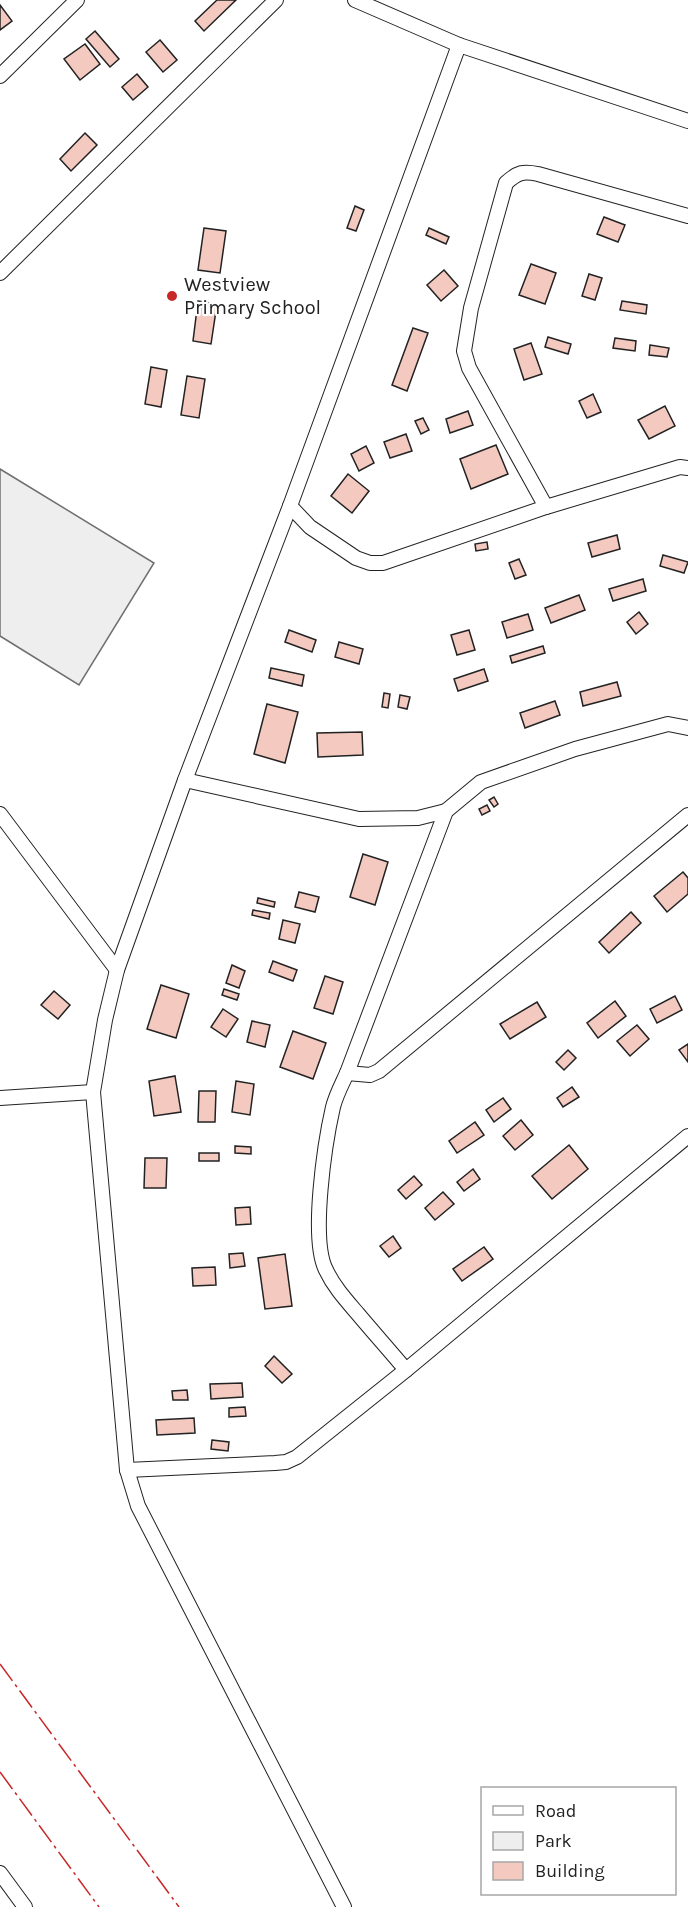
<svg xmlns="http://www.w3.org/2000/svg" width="688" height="1907" font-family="Karla,sans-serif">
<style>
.green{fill:#eee;stroke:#6f6f6f;stroke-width:1.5}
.building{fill:#f3c9c0;stroke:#222;stroke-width:1.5}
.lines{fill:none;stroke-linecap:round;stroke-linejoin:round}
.street-casing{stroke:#222;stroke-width:16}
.street{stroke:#fff;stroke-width:14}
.power{stroke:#c62828;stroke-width:1.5;stroke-dasharray:21 4.5 3 4.5;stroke-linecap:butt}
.poi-dot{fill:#c62828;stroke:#fff;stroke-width:2}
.labels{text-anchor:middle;stroke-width:4.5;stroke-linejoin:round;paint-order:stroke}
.poi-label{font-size:20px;fill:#222;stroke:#fff;text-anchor:start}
</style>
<rect width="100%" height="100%" fill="#fff"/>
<path class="green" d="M0,469L154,563L79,685L0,636Z"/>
<g class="building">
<path d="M217,0H236L204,31L195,21Z"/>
<path d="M0,5L12,21L0,30Z"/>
<path d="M95,31L119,59L110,67L86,39Z"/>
<path d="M160,40L177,60L163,72L146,52Z"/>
<path d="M85,44L100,64L80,80L64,59Z"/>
<path d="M137,74L148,87L133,100L122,87Z"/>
<path d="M85,133L97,145L71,171L60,159Z"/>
<path d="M355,206L364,210L356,231L347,228Z"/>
<path d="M604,217L625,225L618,242L597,234Z"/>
<path d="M204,228L226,231L220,273L198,270Z"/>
<path d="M429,228L449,237L446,244L426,235Z"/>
<path d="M531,264L556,273L545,304L519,295Z"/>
<path d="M444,270L458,286L441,301L427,285Z"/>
<path d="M589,274L602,278L595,300L582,296Z"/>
<path d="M198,301L217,304L211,344L193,341Z"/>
<path d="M622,301L647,305L646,314L620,310Z"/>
<path d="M413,328L428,333L407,391L392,385Z"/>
<path d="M548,337L571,344L568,354L545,347Z"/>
<path d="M615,338L636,341L635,351L613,348Z"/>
<path d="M531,343L542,374L524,380L514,349Z"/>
<path d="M650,345L669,348L667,357L649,355Z"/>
<path d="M151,367L167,370L161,407L145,404Z"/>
<path d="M187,376L205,379L199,418L181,415Z"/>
<path d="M593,394L601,412L587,418L579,401Z"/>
<path d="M665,406L675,426L649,439L638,420Z"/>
<path d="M468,411L473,425L450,433L446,419Z"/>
<path d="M423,418L429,430L421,434L415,421Z"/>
<path d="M406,434L412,451L390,458L384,442Z"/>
<path d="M496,445L508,474L471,489L460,459Z"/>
<path d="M366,446L374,463L359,471L351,454Z"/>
<path d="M348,474L369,491L352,513L331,496Z"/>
<path d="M617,535L620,549L592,557L588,543Z"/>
<path d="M487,542L488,549L476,551L475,544Z"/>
<path d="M663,555L688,562L684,573L660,566Z"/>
<path d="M519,559L526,575L515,579L509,563Z"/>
<path d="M643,579L646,591L613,601L609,589Z"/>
<path d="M579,595L585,610L551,623L545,608Z"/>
<path d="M639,612L648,624L636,634L627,622Z"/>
<path d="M528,614L533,630L507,638L502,622Z"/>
<path d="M289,630L316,640L312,652L285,642Z"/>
<path d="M469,630L475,650L457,655L451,635Z"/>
<path d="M339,642L363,649L359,664L335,657Z"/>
<path d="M543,646L545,653L512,663L510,656Z"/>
<path d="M271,668L304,675L302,686L269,678Z"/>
<path d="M484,669L488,681L458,691L454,679Z"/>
<path d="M617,682L621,696L583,706L580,692Z"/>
<path d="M384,693L390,694L388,708L382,707Z"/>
<path d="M400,695L410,697L407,709L398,707Z"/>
<path d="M555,701L560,715L525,728L520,713Z"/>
<path d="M267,704L298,712L285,763L254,754Z"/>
<path d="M362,732L363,755L318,757L317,733Z"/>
<path d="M494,797L498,804L494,807L489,800Z"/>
<path d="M487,805L490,811L482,815L479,809Z"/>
<path d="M363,854L388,862L375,905L350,897Z"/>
<path d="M683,872L688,878V894L667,912L654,896Z"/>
<path d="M299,892L319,897L315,912L295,907Z"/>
<path d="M258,898L275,902L274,907L257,903Z"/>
<path d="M253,910L270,913L269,919L252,915Z"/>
<path d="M631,912L641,923L609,953L599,942Z"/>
<path d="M283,920L300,924L295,943L279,939Z"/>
<path d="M273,961L297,970L293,981L269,972Z"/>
<path d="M232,965L245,971L239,988L226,983Z"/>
<path d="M325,976L343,982L333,1014L314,1008Z"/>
<path d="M161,985L189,994L176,1038L147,1029Z"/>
<path d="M224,989L239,994L237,1000L222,995Z"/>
<path d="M54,991L70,1005L58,1019L41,1005Z"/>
<path d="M675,996L682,1010L657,1023L650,1009Z"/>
<path d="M615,1001L626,1016L598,1038L587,1023Z"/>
<path d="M537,1002L546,1017L510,1039L500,1024Z"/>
<path d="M223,1009L238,1019L226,1037L211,1027Z"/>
<path d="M252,1021L270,1025L265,1047L247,1042Z"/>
<path d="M637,1025L649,1039L630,1056L617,1041Z"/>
<path d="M293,1031L326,1043L313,1079L280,1067Z"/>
<path d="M688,1044V1062L679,1050Z"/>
<path d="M568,1050L576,1058L564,1070L556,1062Z"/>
<path d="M175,1076L181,1112L154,1116L149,1081Z"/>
<path d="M236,1081L254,1084L250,1115L232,1112Z"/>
<path d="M572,1087L579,1097L563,1107L557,1098Z"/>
<path d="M199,1091H216L215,1122H198Z"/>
<path d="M503,1098L511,1109L494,1122L486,1110Z"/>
<path d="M521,1120L533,1135L515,1150L503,1136Z"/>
<path d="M475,1122L484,1135L457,1153L449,1141Z"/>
<path d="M569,1145L588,1169L552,1199L532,1176Z"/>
<path d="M235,1146L251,1147V1154L235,1153Z"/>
<rect x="199" y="1153" width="20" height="8"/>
<path d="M145,1158H167L166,1188H144Z"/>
<path d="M473,1169L480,1179L464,1191L457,1182Z"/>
<path d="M414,1176L422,1185L406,1199L398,1190Z"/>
<path d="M443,1192L454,1204L435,1220L425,1208Z"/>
<path d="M250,1207L251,1224L236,1225L235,1208Z"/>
<path d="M393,1236L401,1248L389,1257L380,1246Z"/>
<path d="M484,1247L493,1259L462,1281L453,1269Z"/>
<path d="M243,1253L245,1266L230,1268L229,1254Z"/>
<path d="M285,1254L292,1306L265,1309L258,1258Z"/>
<path d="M215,1267L216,1285L193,1286L192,1268Z"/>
<path d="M274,1356L292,1374L282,1383L265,1366Z"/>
<path d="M242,1383L243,1397L211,1399L210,1384Z"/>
<path d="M187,1390L188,1400H173L172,1391Z"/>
<path d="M245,1407L246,1416L229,1417V1408Z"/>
<path d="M194,1418L195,1433L157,1435L156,1420Z"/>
<path d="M212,1440L229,1442L228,1451L211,1449Z"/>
</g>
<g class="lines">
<g class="street-casing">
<g id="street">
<path d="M355,0L459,45L688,121"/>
<path d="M0,76L77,0"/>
<path d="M0,273L276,0"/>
<path d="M290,506L310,527L356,558L370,563H383L546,507L680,467L688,468"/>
<path d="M546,507L469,368L464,351L471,308L506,183C518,172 523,171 538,174L688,216"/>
<path d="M185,780L359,819L418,818L446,811"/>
<path d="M0,814L117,970"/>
<path d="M347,1073L370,1075L379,1071L688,815"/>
<path d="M0,1098L93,1092"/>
<path d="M406,1370C390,1351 374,1333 358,1314C346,1300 334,1287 326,1270C310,1239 325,1142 333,1107C336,1095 342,1084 347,1073L446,811L481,782L575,749L668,724L688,728"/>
<path d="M127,1470L275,1463L286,1462L297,1457L406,1370L688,1136"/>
<path d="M0,1873L25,1907"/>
<path d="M344,1907L138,1506L127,1470L93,1092L105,1020L117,970L185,780L290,506L459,45"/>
</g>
</g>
<use href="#street" class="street"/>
<g class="power">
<path d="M0,1664L179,1907"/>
<path d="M0,1772L99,1907"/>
</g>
</g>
<circle class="poi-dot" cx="172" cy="296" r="6"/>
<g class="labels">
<g class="poi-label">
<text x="184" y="291">Westview<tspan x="184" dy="23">Primary School</tspan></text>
</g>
</g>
<rect x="481" y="1787" width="195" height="108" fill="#ffffff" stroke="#a7a7a7" stroke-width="1.5"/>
<rect x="493" y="1806" width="30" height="9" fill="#ffffff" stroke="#a7a7a7" stroke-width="1.5"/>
<text x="535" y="1817" font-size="18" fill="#222222">Road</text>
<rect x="493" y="1832" width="30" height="18" fill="#eeeeee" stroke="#a7a7a7" stroke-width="1.5"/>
<text x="535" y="1847" font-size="18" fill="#222222">Park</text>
<rect x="493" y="1862" width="30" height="18" fill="#f3c9c0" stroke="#a7a7a7" stroke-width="1.5"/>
<text x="535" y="1877" font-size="18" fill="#222222">Building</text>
</svg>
